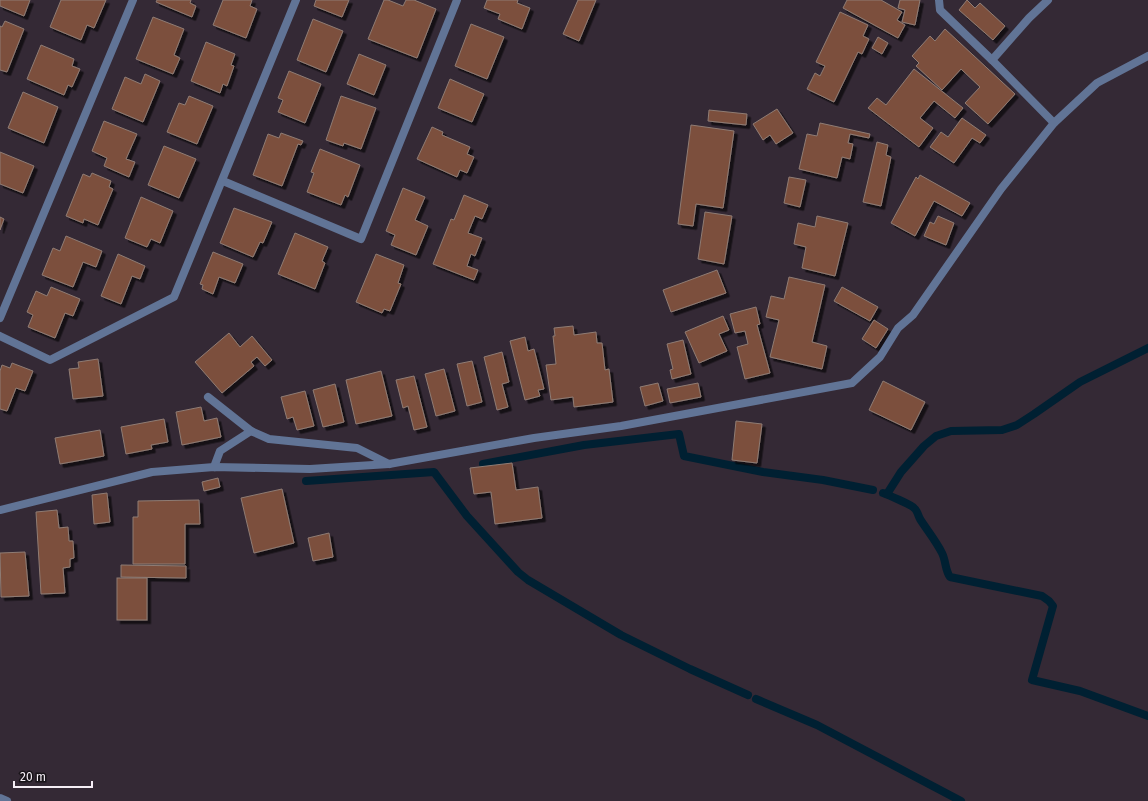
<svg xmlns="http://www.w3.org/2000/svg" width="1148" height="801" font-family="'Fira Sans',sans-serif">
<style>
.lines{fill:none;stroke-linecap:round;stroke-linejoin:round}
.stream{stroke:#002032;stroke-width:8}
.building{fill:#7c4f3d;stroke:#8f7c74;filter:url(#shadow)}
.lane{stroke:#617496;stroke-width:8}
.street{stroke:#617496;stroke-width:8}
</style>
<defs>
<filter id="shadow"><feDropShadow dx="3.5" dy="3.5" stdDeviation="0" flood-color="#0009"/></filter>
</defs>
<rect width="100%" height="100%" fill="#342935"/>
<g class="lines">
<g class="stream">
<path d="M483,464L584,445L679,434L684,456L763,472L823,480L873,490"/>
<path d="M306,481L434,472L467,516L518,572L528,580L621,635L690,669L748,695"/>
<path d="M883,493C886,494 912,505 914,508C917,510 918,515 920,519C927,530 936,541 942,553C946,561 945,570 950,577L1042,596L1049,601L1053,606L1032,680L1080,691L1148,716"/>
<path d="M887,494L901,472L924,446L936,436L951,431L1002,430L1017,425L1034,414L1080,382L1148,348"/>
<path d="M756,699L817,725L961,801"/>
</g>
</g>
<g class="building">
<path d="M0,0H30L24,16L0,6Z"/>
<path d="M61,0H106L94,28L87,25L81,40L50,27Z"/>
<path d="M157,0H191L190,3L196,6L192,17L156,2Z"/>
<path d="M223,0H252L250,6L257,9L246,38L213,25Z"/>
<path d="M316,0H349L342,17L314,6Z"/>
<path d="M384,0H388L403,6L406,0H414L436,9L417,58L368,39Z"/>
<path d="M487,0H518L517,3L530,8L522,29L498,19L500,14L484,8Z"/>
<path d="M578,0H596L579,41L563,34Z"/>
<path d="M847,0H881L902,12L897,20L905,25L898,38L843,8Z"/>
<path d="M900,0H920L915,25L902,22L905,10L898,8Z"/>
<path d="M967,0L975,8L980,3L1005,26L993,40L959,10Z"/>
<path d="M840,12L868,25L863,36L869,39L862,54L858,52L834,102L807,89L815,73L820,76L825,66L816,62Z"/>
<path d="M153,17L184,29L174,55L180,58L173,74L136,59Z"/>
<path d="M313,19L343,31L326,72L297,60Z"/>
<path d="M5,21L24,29L7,72L0,70V26L2,27Z"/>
<path d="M471,24L504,37L487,79L455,66Z"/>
<path d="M945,29L1015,94L988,124L965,103L980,87L961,69L942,90L916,66L919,63L912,56L930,36L935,41Z"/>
<path d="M878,37L888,43L882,54L872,48Z"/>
<path d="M206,42L235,54L231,65L234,66L227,86L223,84L220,93L191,81Z"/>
<path d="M41,45L74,59L72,66L80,69L72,87L68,85L64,95L27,79Z"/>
<path d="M359,54L386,65L374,95L347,84Z"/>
<path d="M914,69L963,108L955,118L934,101L920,118L933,128L919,147L868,108L877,98L886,105Z"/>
<path d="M289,71L321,84L305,123L278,112L283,100L278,98Z"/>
<path d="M145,74L160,81L143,122L112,109L125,77L141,84Z"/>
<path d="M450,79L484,94L472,122L438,108Z"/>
<path d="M23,92L58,107L44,143L8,128Z"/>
<path d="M189,96L213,106L197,144L167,132L179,103L185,105Z"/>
<path d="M341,96L376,108L361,149L344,143L343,146L326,140Z"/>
<path d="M777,109L793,133L776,144L770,135L763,140L753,124Z"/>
<path d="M709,110L747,114L746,125L708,121Z"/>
<path d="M962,118L986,135L980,143L972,138L954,163L930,147L941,132L948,137Z"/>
<path d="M104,121L137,134L126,159L135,162L129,177L104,166L107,158L92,151Z"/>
<path d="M820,123L870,134L869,138L850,134L848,143L853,144L850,159L842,157L837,178L799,169L807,134L817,136Z"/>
<path d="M691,125L734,131L723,208L696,204L693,226L678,224Z"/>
<path d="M432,127L443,132L442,135L470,147L467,154L474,157L467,173L460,170L457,177L417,159Z"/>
<path d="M281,133L303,141L301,145L298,144L282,186L253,175L268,134L279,138Z"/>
<path d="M877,142L888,145L886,155L891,157L881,206L863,202Z"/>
<path d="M164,146L196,159L179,198L148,185Z"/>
<path d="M320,149L360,165L348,197L345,195L341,205L307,192L314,173L311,172Z"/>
<path d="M0,152L34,166L23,193L0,184Z"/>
<path d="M92,173L111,181L109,187L113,189L98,225L84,219L83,223L66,216L83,174L90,177Z"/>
<path d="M920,175L970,203L962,216L934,201L915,236L891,223L916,177L918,179Z"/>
<path d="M789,177L806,180L800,207L784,203Z"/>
<path d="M403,188L425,197L415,220L428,226L416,255L391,245L395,235L386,231Z"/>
<path d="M464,195L488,205L482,219L475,216L468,233L482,238L475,256L471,254L467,266L478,270L474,280L433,264L451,219L454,220Z"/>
<path d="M141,197L173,211L160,243L151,239L147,247L125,238Z"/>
<path d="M234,208L272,222L263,243L260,242L253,257L220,243Z"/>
<path d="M705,212L732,216L724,264L698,259Z"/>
<path d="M817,216L848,223L835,276L802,268L806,247L794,244L798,223L815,227Z"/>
<path d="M938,216L954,223L946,245L924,236L930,222L934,224Z"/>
<path d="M0,217L4,219L0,230Z"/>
<path d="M295,233L328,247L322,261L325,263L315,289L278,274Z"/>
<path d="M66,236L102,251L96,267L83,262L73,287L42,275L53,248L60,251Z"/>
<path d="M213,252L243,264L235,283L219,277L213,294L202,289L203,285L200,284Z"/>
<path d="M118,254L145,266L140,279L132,276L121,304L101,296Z"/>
<path d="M376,254L404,265L398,283L401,284L390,311L384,309L382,313L356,302Z"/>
<path d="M717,270L726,293L671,312L663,290Z"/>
<path d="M789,277L825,285L812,342L827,346L822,369L770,357L779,320L766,317L771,296L784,299Z"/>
<path d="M51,287L80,299L73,316L65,313L55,338L28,327L33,315L27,312L36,291L47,296Z"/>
<path d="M842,287L878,307L870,321L834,301Z"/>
<path d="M756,307L760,324L757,325L770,373L745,379L737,347L748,344L745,331L735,333L730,314Z"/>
<path d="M723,316L729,330L719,334L727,351L699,363L685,332Z"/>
<path d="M874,320L888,329L876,348L862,339Z"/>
<path d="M573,326L574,335L596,332L597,343H602L605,370L609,369L613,402L574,407L573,397L551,400L546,365L556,364L553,336H555L554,328Z"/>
<path d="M229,333L240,347L252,336L272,360L265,366L257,357L251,362L254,366L222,393L195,362Z"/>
<path d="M525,337L528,351L534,349L544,389L538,390L540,396L525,400L510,341Z"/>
<path d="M683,340L691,374L672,379L670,370L673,369L667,344Z"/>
<path d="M502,352L509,382L502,384L508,407L497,410L484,357Z"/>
<path d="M98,359L103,396L73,399L69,369L79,368L78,362Z"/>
<path d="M472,361L482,402L467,406L457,364Z"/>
<path d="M12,363L33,371L25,391L16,388L7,411L0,409V371L2,365L10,368Z"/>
<path d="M444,369L455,411L436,416L425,374Z"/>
<path d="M381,371L392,416L356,424L346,380Z"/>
<path d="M414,376L427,427L414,430L408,406L403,408L396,380Z"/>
<path d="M883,381L925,402L911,430L869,410Z"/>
<path d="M658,383L663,401L645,406L640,387Z"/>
<path d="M698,383L701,397L670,403L667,389Z"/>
<path d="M335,384L344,422L323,427L313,390Z"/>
<path d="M305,391L314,426L297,430L293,417L287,419L281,397Z"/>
<path d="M201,407L204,421L217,418L221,437L182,445L176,412Z"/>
<path d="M164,419L168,442L151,445L152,449L126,454L121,427Z"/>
<path d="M736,421L762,424L757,463L732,460Z"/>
<path d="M100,430L104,456L60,464L55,438Z"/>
<path d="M512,463L516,490L538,487L542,518L495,524L491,492L474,494L470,468Z"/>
<path d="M218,478L220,487L204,491L202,482Z"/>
<path d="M282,489L294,543L254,553L241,498Z"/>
<path d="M107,493L110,522L94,524L92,495Z"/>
<path d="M199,500L200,524H185V564H133V517H138V501Z"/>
<path d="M57,510L59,528L68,527L69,541H73L74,558L70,559V567L63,568L65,593L41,594L36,512Z"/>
<path d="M329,533L333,557L313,561L308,538Z"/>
<path d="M25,552L29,596L1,597L0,553Z"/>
<path d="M121,565L186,566V578L121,577Z"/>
<rect x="117" y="578" width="30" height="42"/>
</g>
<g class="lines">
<g class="lane">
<path d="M939,0L940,10L992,60"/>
<path d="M1048,0L1029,18L992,60L1054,123"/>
<path d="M208,397L251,431"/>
<path d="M214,467L220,451L251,431L269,439L357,448L389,464"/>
</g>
<g class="street">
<path d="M223,181L361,239L457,0"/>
<path d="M0,318L133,0"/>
<path d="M0,336L50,360L174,297L296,0"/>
<path d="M0,510L152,472L214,467L310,469L389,464L534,438L621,426L852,383L880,357L898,328L913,315L1001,189L1054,123L1097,83L1148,56"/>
<path d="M0,798L7,801"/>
</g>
</g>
<path d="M14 781v6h78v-6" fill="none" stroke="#f5eef6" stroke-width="2"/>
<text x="20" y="781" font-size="12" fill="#f5eef6" stroke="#181419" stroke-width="3" paint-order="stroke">20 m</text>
</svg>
